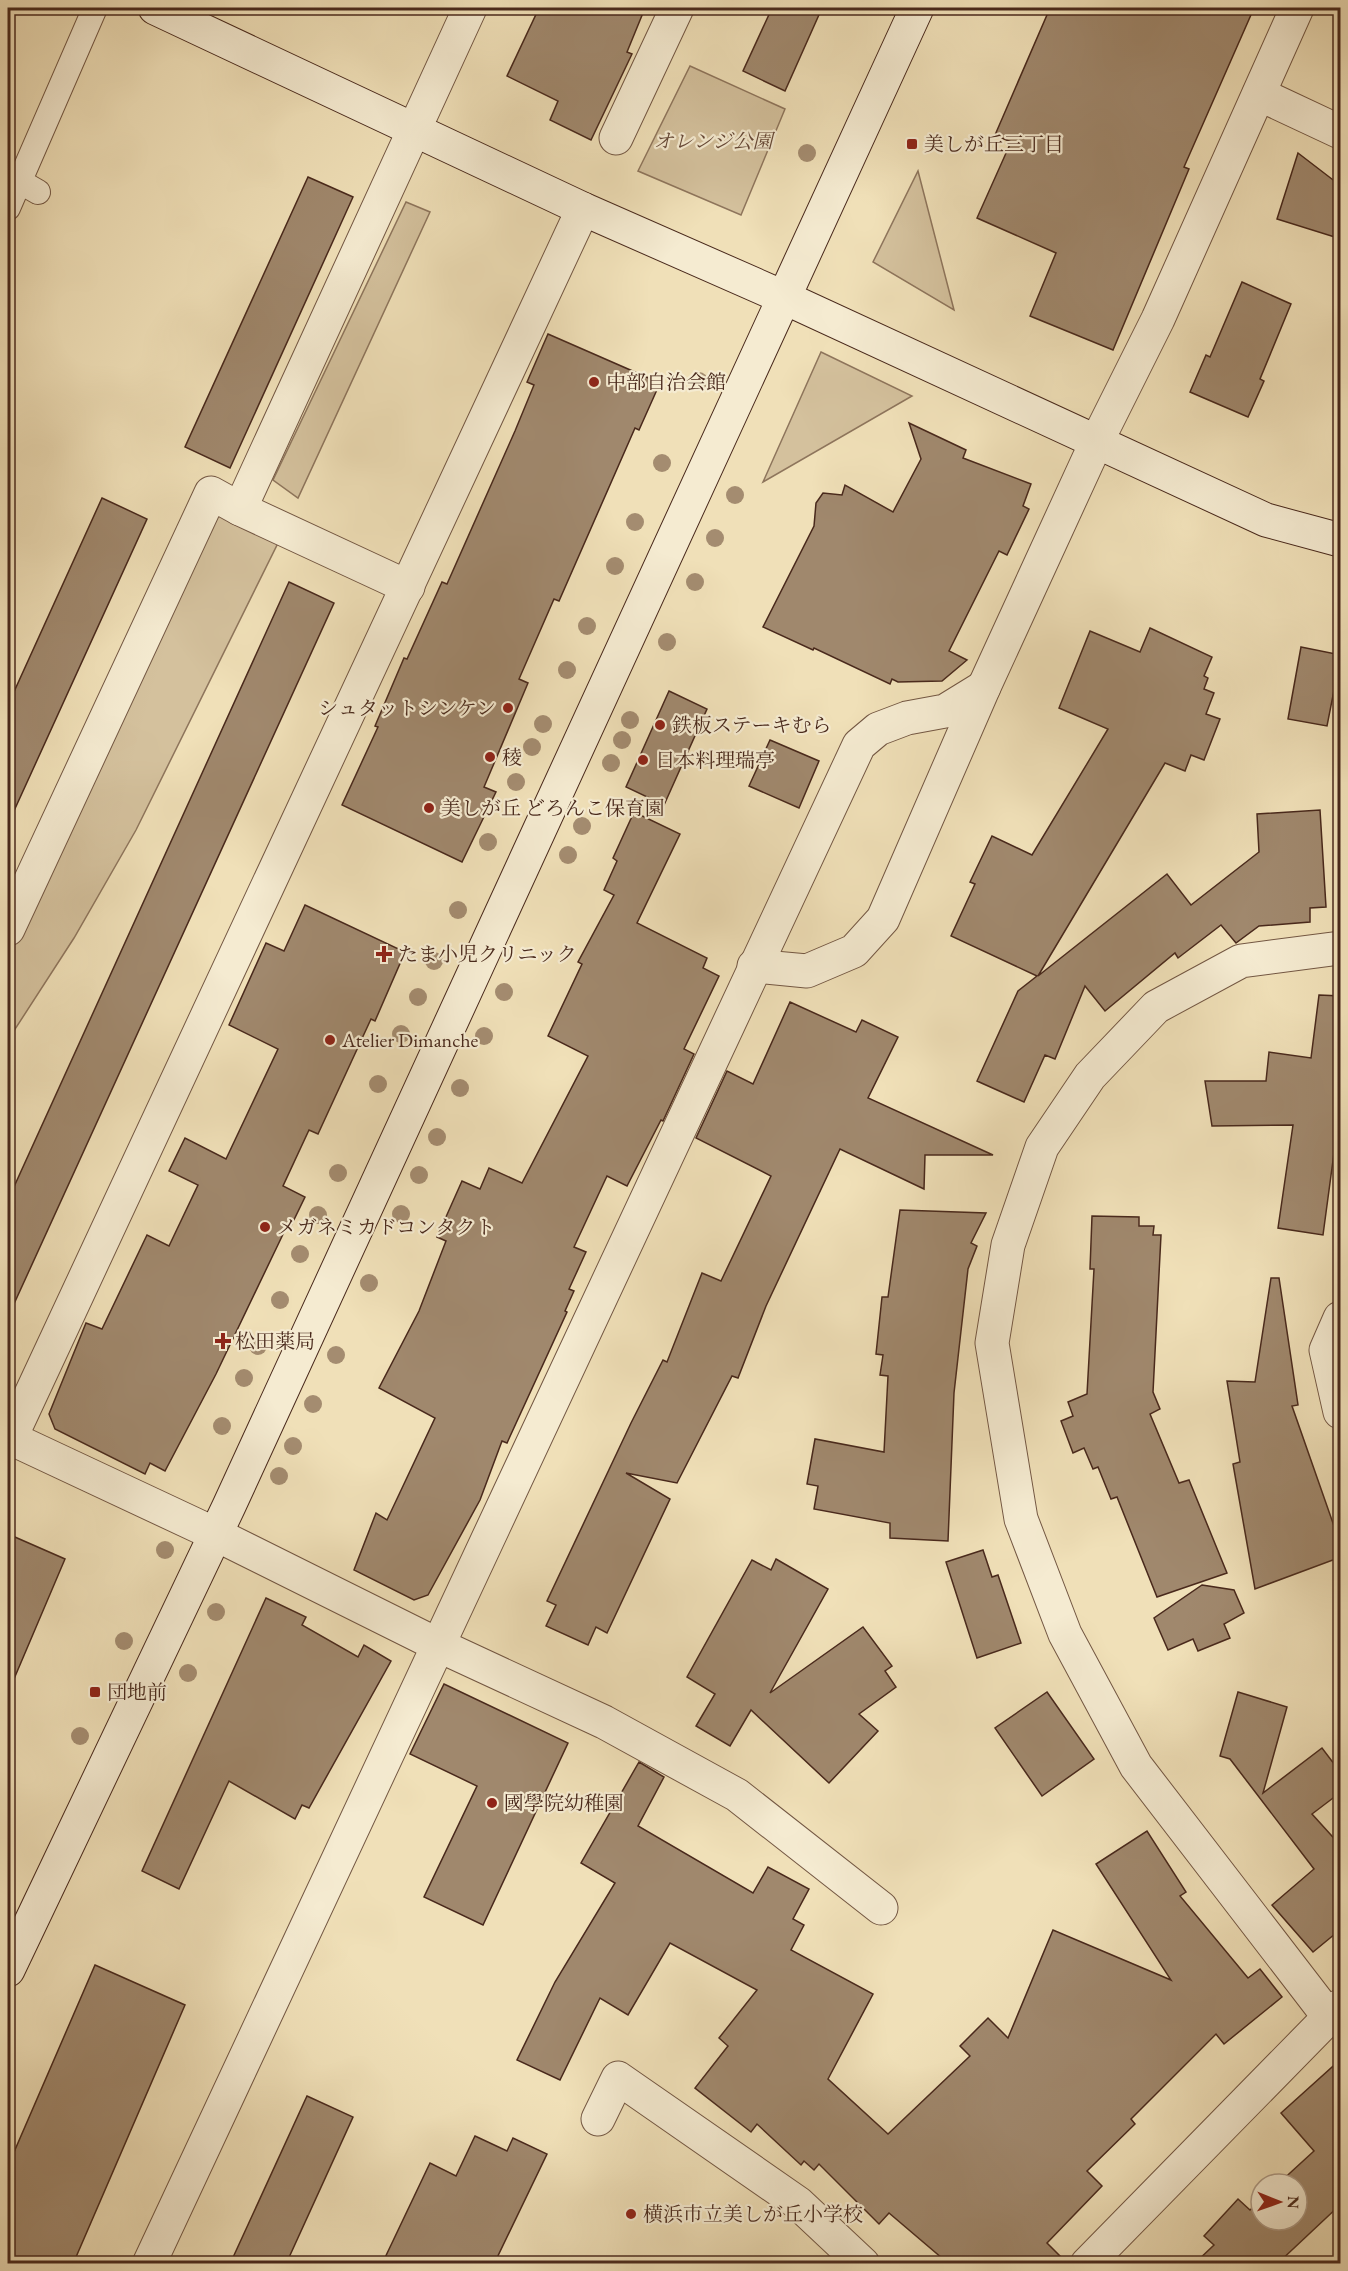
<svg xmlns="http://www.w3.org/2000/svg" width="1348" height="2271" font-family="'EB Garamond','Noto Serif JP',serif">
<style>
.green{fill:#d4c19d;stroke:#8e755c;stroke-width:1.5}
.building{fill:#a0886d;stroke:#49291c;stroke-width:1.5}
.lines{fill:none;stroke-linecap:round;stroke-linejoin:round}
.lane-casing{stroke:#735743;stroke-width:26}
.street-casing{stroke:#735743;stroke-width:35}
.secondary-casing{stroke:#49291c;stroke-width:35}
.lane{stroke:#f5ebd1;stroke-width:24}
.street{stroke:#f5ebd1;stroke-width:33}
.secondary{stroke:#f5ebd1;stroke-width:33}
.tree{fill:#a48c70}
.poi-dot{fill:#8f2418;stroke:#f5ebd1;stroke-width:2}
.labels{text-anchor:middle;stroke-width:4.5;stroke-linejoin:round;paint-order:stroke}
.park-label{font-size:20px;font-style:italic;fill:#654736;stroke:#f5ebd1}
.poi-label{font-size:20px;fill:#49291c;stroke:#f5ebd1;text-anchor:start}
</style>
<rect width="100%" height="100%" fill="#f0e0b8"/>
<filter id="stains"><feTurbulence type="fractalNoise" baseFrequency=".00333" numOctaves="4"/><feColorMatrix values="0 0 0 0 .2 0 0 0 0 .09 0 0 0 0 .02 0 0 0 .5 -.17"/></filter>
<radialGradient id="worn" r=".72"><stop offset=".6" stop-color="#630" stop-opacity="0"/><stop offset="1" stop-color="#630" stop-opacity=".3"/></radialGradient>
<g class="green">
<path d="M690,66L785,109L741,215L638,171Z"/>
<path d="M918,171L954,310L873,262Z"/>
<path d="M406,202L430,212L298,498L273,480Z"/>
<path d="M821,352L912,396L763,482Z"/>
<path d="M211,511L278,543L136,830L74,938L8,1040V952Z"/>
</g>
<g class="building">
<path d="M539,8H645L627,52L632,54L591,140L550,120L558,101L507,76Z"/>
<path d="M772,8H822L785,91L743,71Z"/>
<path d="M1050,8H1254L1184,167L1189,169L1113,350L1030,316L1056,253L977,218L1011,142L995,135Z"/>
<path d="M1298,153L1341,186V239L1277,219Z"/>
<path d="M308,177L353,197L230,468L185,447Z"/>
<path d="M1242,282L1291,304L1260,379L1264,381L1248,417L1190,392L1206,355L1210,357Z"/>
<path d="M548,334L660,383L639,430L635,428L559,601L554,599L519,679L528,683L484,787L496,792L462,862L342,805L378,727L375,726L404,658L407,659L442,582L447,584L515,431L534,385L527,382Z"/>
<path d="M909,423L966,450L963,458L1031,484L1023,506L1029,509L1007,555L999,551L949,651L967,660L942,681L898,682L892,679L890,684L814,648L813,650L763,627L814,526L816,503L823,493L842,495L845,485L893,512L921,459Z"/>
<path d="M102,498L147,519L8,824V705Z"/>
<path d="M289,582L334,603L8,1317V1200Z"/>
<path d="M1150,628L1212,657L1204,676L1208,678L1204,689L1214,693L1206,714L1220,719L1204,760L1191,755L1185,771L1165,763L1038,976L1167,874L1191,905L1259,852L1257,814L1320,810L1326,907L1310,908V922L1259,926L1236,943L1221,925L1178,958L1175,953L1105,1011L1085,986L1055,1059L1045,1055L1024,1102L977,1081L1018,991L1037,976L951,936L975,884L970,882L992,836L1032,855L1108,729L1059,708L1090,631L1140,652Z"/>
<path d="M1301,647L1341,655L1327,726L1288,719Z"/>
<path d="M669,691L707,709L664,805L626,787Z"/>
<path d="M770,740L819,761L799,808L749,786Z"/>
<path d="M634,812L680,834L637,923L707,958L703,968L719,976L684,1049L694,1054L663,1121L661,1120L627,1186L607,1176L574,1247L586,1252L569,1289L574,1291L565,1311L567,1312L507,1443L502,1441L480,1500L428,1595L414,1600L354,1570L376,1513L387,1520L435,1418L379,1388L419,1311L446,1241L437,1237L462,1181L480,1189L489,1168L522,1183L588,1056L548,1036L582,964L578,962L614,895L604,890L617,861L613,858Z"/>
<path d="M305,905L405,952L375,1021L371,1019L318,1134L309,1130L283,1186L305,1197L289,1230L286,1228L216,1374L165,1471L150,1463L145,1474L55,1429L49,1414L86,1323L102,1329L147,1235L169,1246L198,1185L169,1171L185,1138L226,1159L278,1049L229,1025L266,943L284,951Z"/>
<path d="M1319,995L1341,996V1154L1334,1153L1323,1235L1278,1228L1293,1125L1212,1126L1205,1081H1266L1269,1052L1311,1058Z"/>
<path d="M790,1002L856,1032L862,1020L898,1037L868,1098L993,1155H925L924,1189L840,1149L766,1306L738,1378L732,1376L677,1483L626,1473L670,1499L607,1633L596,1627L588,1645L546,1626L556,1605L547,1601L631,1423L663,1360L667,1362L702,1273L721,1281L771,1176L696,1138L727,1071L753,1084Z"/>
<path d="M900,1210L986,1213L971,1243L977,1246L968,1269L954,1393L948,1541L890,1538V1523L814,1509L818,1486L807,1484L815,1439L884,1452L888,1376L880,1375L883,1355L876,1354L882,1297H888Z"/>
<path d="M1092,1216L1139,1217V1226H1154L1153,1235H1161L1153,1392L1160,1409L1150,1414L1179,1483L1189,1480L1227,1573L1157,1597L1117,1497L1111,1499L1098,1467L1093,1469L1084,1448L1073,1453L1061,1421L1073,1416L1068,1402L1087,1394L1094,1269H1090Z"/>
<path d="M1271,1278H1279L1298,1405L1292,1406L1341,1546V1557L1255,1589L1233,1464L1240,1462L1227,1381L1255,1382Z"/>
<path d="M8,1534L65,1559L8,1693Z"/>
<path d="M983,1550L992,1577L998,1575L1021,1643L977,1658L946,1562Z"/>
<path d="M776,1559L828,1589L770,1693L863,1627L892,1666L885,1671L896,1687L859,1714L878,1731L829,1783L751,1710L730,1746L696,1726L715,1694L687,1677L752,1560L771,1570Z"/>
<path d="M1202,1585L1234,1590L1244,1613L1224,1624L1230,1638L1198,1651L1193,1639L1168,1650L1154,1618Z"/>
<path d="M266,1598L306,1617L302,1625L358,1657L364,1645L391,1661L309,1808L302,1805L295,1819L229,1781L179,1889L142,1871Z"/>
<path d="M444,1684L568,1743L483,1925L424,1897L477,1786L410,1754Z"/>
<path d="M1047,1692L1094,1759L1042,1796L995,1728Z"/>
<path d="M1238,1692L1287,1707L1263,1793L1322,1748L1341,1773V1792L1312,1814L1341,1846V1929L1313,1952L1272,1905L1314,1869L1230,1759L1220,1756Z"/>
<path d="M639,1762L664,1777L638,1826L753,1893L768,1867L809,1889L793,1919L804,1925L791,1950L873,1994L828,2079L888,2134L970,2056L960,2046L988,2018L1008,2038L1053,1930L1171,1980L1096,1864L1147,1831L1186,1892L1180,1896L1248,1978L1260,1969L1282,1997L1224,2044L1216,2034L1131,2119L1135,2124L1087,2171L1102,2186L1047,2243L1068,2264H949L889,2213L879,2224L819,2164L814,2170L804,2161L801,2165L757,2124L751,2132L695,2088L728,2046L719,2038L757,1990L670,1943L628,2015L600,1998L560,2080L517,2060L555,1982L615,1883L581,1863Z"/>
<path d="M95,1965L185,2005L73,2264H8V2166Z"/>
<path d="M1341,2059V2204L1277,2264H1194L1214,2245L1204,2236L1238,2199L1250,2210L1261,2200V2220H1297V2184H1278L1314,2151L1281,2113Z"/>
<path d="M307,2096L353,2117L286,2264H230Z"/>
<path d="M475,2136L507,2151L513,2138L547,2154L494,2264H382L430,2163L456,2176Z"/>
</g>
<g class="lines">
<g class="lane-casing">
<g id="lane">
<path d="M19,181L38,192"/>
<path d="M8,208L95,8"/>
</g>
</g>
<g class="street-casing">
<g id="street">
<path d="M1259,94L1340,132"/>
<path d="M616,138L677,8"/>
<path d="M240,509L408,587"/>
<path d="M8,929L211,493L240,509L470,8"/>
<path d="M754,966L807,971L854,951L883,919L984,687L1096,443L1158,319L1297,8"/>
<path d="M1340,1318L1326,1350L1340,1412"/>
<path d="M8,1437L215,1534L438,1645L604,1722L737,1795L881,1908"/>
<path d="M10,1439L583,209"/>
<path d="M1329,2017L1136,1766L1065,1634L1021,1519L992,1343L1008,1245L1042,1147L1090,1076L1156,1007L1241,961L1340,948"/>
<path d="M598,2119L618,2078L798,2203L863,2264"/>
<path d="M149,2264L859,745L878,729L907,718L945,711L984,687"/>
<path d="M1087,2264L1340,2006"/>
</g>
</g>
<g class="secondary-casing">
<g id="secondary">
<path d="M155,8L583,209L783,297L1266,520L1340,540"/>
<path d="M8,1970L229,1506L917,8"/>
</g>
</g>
<use href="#lane" class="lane"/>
<use href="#street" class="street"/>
<use href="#secondary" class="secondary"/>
</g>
<g class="tree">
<circle cx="807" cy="153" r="9"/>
<circle cx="699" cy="381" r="9"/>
<circle cx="662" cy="463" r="9"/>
<circle cx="735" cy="495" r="9"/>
<circle cx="635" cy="522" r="9"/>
<circle cx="715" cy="538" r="9"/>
<circle cx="615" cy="566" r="9"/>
<circle cx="695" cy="582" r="9"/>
<circle cx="587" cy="626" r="9"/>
<circle cx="667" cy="642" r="9"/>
<circle cx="567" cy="670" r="9"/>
<circle cx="630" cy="720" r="9"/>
<circle cx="543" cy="724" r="9"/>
<circle cx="622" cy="740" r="9"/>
<circle cx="532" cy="747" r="9"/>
<circle cx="611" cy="763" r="9"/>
<circle cx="516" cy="782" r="9"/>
<circle cx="582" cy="826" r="9"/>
<circle cx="488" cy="842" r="9"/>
<circle cx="568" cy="855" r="9"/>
<circle cx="458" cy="910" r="9"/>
<circle cx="434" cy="961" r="9"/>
<circle cx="504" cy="992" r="9"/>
<circle cx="418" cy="997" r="9"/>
<circle cx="401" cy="1034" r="9"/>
<circle cx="484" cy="1036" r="9"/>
<circle cx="378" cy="1084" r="9"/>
<circle cx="460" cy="1088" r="9"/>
<circle cx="437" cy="1137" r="9"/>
<circle cx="338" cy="1173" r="9"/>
<circle cx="419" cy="1175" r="9"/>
<circle cx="401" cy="1214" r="9"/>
<circle cx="318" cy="1215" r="9"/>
<circle cx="300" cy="1254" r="9"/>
<circle cx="369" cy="1283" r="9"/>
<circle cx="280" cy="1300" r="9"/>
<circle cx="258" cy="1346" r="9"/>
<circle cx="336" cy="1355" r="9"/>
<circle cx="244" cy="1378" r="9"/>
<circle cx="313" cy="1404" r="9"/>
<circle cx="222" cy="1426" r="9"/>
<circle cx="293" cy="1446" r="9"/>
<circle cx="279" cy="1476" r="9"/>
<circle cx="165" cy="1550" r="9"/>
<circle cx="216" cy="1612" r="9"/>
<circle cx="124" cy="1641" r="9"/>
<circle cx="188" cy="1673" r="9"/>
<circle cx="80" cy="1736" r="9"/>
</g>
<g class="poi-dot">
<rect x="906" y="138" width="12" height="12" rx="3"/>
<circle cx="594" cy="382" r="6"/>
<circle cx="508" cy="708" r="6"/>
<circle cx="660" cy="725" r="6"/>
<circle cx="490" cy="757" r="6"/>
<circle cx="643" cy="760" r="6"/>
<circle cx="429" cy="808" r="6"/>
<path d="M381 945h6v6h6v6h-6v6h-6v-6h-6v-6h6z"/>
<circle cx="330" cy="1040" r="6"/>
<circle cx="265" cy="1227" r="6"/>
<path d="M220 1332h6v6h6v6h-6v6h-6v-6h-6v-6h6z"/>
<rect x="89" y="1686" width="12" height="12" rx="3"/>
<circle cx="492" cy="1803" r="6"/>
<circle cx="631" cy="2214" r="6"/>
</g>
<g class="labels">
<g class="park-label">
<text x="713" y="148">オレンジ公園</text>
</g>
<g class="poi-label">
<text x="924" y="151">美しが丘三丁目</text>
<text x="606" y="389">中部自治会館</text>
<text x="496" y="715" text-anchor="end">シュタットシンケン</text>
<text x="672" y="732">鉄板ステーキむら</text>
<text x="502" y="764">稜</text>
<text x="655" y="767">日本料理瑞亭</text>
<text x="441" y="815">美しが丘 どろんこ保育園</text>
<text x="398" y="961">たま小児クリニック</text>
<text x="342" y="1047">Atelier Dimanche</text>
<text x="277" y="1234">メガネミカドコンタクト</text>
<text x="235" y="1348">松田薬局</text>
<text x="107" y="1699">団地前</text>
<text x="504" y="1810">國學院幼稚園</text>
<text x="643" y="2221">横浜市立美しが丘小学校</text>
</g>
</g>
<rect width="1348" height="2271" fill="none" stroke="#f0e0b8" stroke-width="30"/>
<rect x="9" y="9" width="1330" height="2253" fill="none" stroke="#49291c" stroke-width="3"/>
<rect x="15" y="15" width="1318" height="2241" fill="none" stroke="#49291c" stroke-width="1.5"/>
<g transform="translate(1279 2202) rotate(91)"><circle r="28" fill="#f5ebd1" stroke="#b09d89" stroke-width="1.5"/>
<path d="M0-4.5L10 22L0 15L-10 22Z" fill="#8f2418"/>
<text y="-9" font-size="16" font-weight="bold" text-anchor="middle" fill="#49291c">N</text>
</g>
<rect width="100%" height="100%" filter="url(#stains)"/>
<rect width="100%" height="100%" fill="url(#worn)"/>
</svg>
